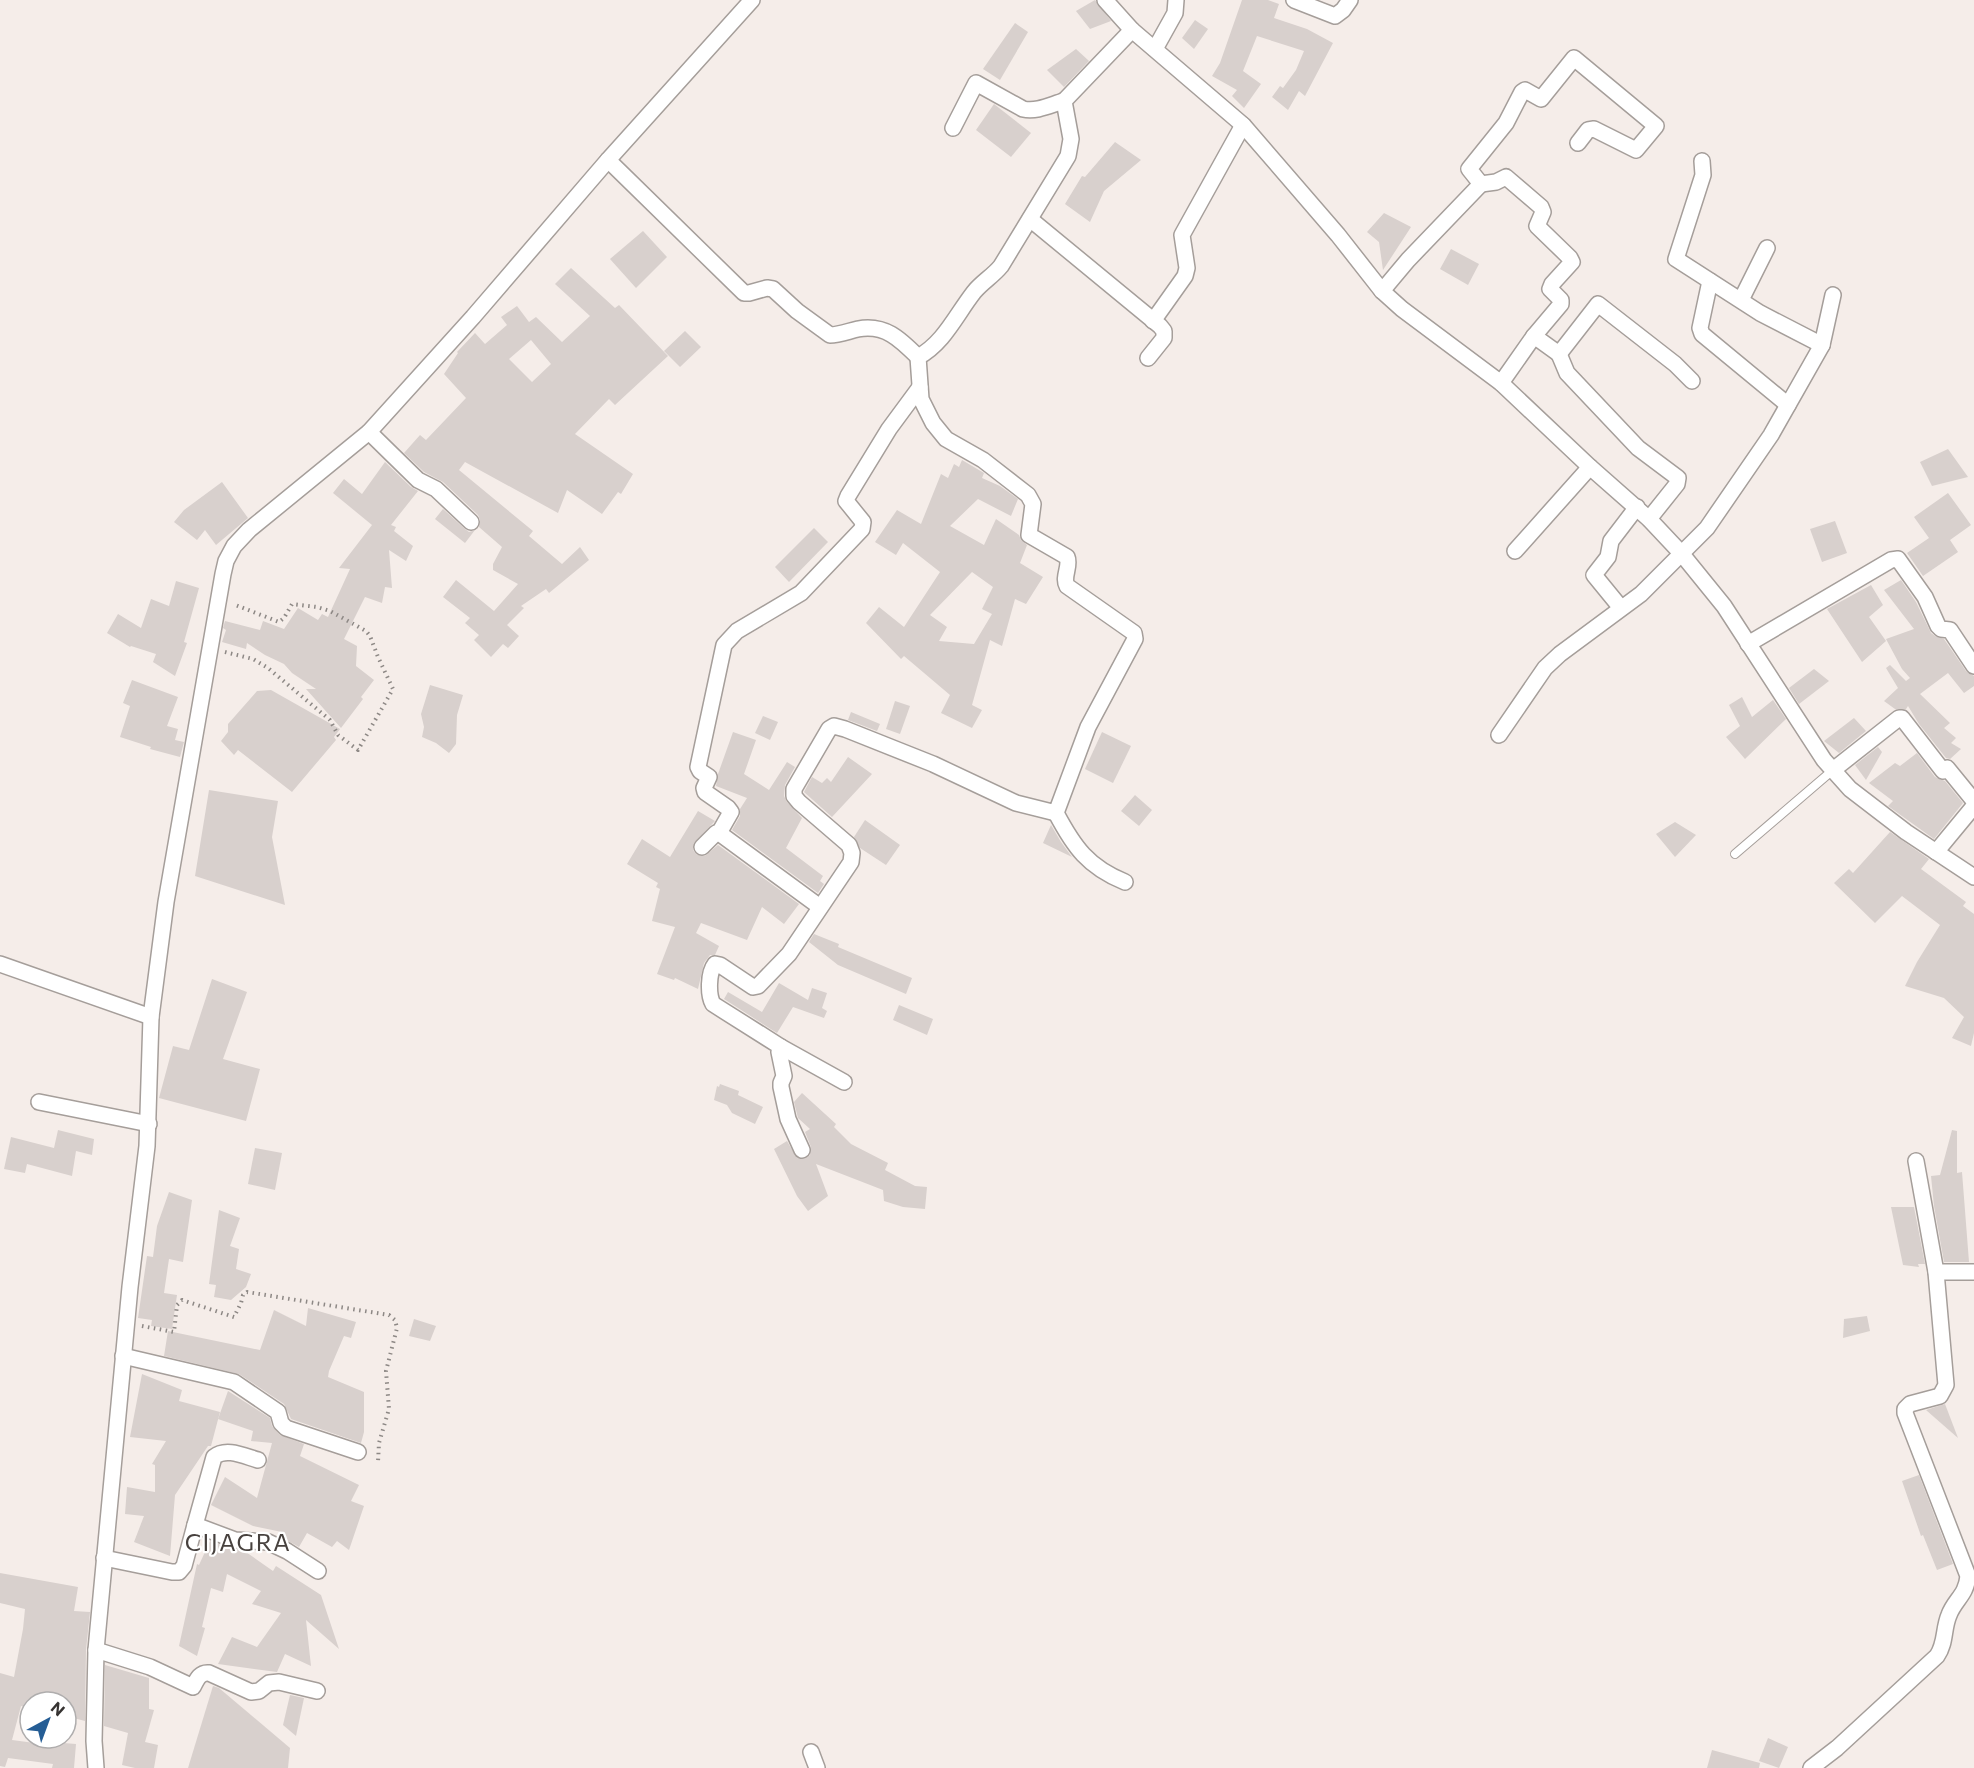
<svg xmlns="http://www.w3.org/2000/svg" width="1974" height="1768" font-family="Commissioner,sans-serif">
<style>
.building{fill:#d8d0cd;fill-rule:evenodd}
.lines{fill:none;stroke-linecap:round;stroke-linejoin:round}
.service-casing{stroke:#a59e9a;stroke-width:10}
.minor-casing{stroke:#a59e9a;stroke-width:18}
.path{stroke:#8d8885;stroke-width:4;stroke-dasharray:1.5 4.5;stroke-linecap:butt}
.service{stroke:#fff;stroke-width:8}
.minor{stroke:#fff;stroke-width:15}
.labels{text-anchor:middle;stroke-width:4.5;stroke-linejoin:round;paint-order:stroke}
.quarter-label{font-size:24px;letter-spacing:1.5px;fill:#47413e;stroke:#fff}
</style>
<rect width="100%" height="100%" fill="#f5ede9"/>
<g class="building">
<path d="M1095,0L1111,21L1090,29L1076,11Z"/>
<path d="M1242,0H1268L1279,4L1274,18L1307,29L1333,43L1305,96L1299,91L1288,110L1272,97L1280,86L1283,88L1296,70L1304,51L1257,36L1243,71L1261,84L1244,108L1232,96L1237,90L1212,76L1220,63Z"/>
<path d="M1195,20L1208,29L1194,49L1182,38Z"/>
<path d="M1015,23L1028,32L1000,80L983,69Z"/>
<path d="M1076,49L1089,61L1064,87L1047,70Z"/>
<path d="M994,104L1031,133L1011,157L976,130Z"/>
<path d="M1115,142L1141,160L1104,191L1090,222L1065,204L1082,176L1085,177Z"/>
<path d="M1384,213L1411,227L1383,270L1379,242L1367,232Z"/>
<path d="M643,231L667,257L636,288L610,259Z"/>
<path d="M1451,249L1479,264L1468,285L1440,269Z"/>
<path d="M571,268L615,308L619,305L668,356L615,405L609,399L575,434L633,474L621,494L618,492L602,514L567,490L558,513L465,462L459,470L533,531L529,536L562,564L580,547L589,560L549,593L546,589L521,606L524,608L507,625L519,636L508,648L503,644L491,657L474,640L479,635L465,623L470,618L443,597L456,580L494,611L518,584L493,570V564L502,547L479,527L480,520L478,515L443,482L424,472L404,453L420,435L426,440L466,398L444,374L458,353L457,352L475,333L485,344L507,325L501,317L517,306L529,322L536,317L562,342L590,316L555,284ZM531,340L551,364L532,382L509,359Z"/>
<path d="M685,331L701,347L680,367L664,351Z"/>
<path d="M1948,449L1968,477L1932,486L1920,462Z"/>
<path d="M962,460L984,473L982,478L1000,486L1018,499L1011,516L978,499L950,526L984,545L996,519L1019,535L1021,540L1027,545L1020,563L1043,577L1026,604L1015,599L1002,646L990,640L972,705L982,710L972,728L941,713L950,695L904,656L901,659L866,623L879,607L904,627L940,572L903,543L896,555L875,542L897,510L921,524L941,474L948,478L954,464L959,467ZM972,572L993,587L982,609L992,614L974,644L939,641L947,627L930,615Z"/>
<path d="M385,462L411,487L418,491L391,525L396,527L394,531L413,546L406,561L389,550L392,588L385,587L382,603L365,597L344,639L357,646L356,666L374,680L361,697L363,699L341,728L306,689H316L292,673L284,664L265,655L247,643L246,649L222,642L226,630L223,628L225,621L260,630L263,621L284,629L298,608L318,620L322,614L328,617L350,569L339,568L372,525L333,493L344,479L362,494Z"/>
<path d="M222,482L248,518L216,545L205,530L197,540L174,522L184,510Z"/>
<path d="M1948,493L1971,525L1950,540L1958,552L1923,576L1907,553L1929,538L1914,517Z"/>
<path d="M443,509L465,529L469,532L475,530L465,543L435,519Z"/>
<path d="M1835,521L1847,553L1822,562L1810,529Z"/>
<path d="M814,528L828,542L789,582L775,567Z"/>
<path d="M1901,580L1916,602L1931,633L1935,636L1944,639L1966,671L1974,676V686L1964,693L1948,673L1920,694L1950,723L1944,728L1956,738L1951,743L1961,749L1950,759L1946,758L1919,724L1908,706L1906,709H1895L1884,701L1898,688L1886,668L1890,665L1906,681L1910,678L1902,669L1886,639L1914,629L1884,590Z"/>
<path d="M176,581L199,588L184,642L187,643L175,676L153,662L156,654L131,646L130,647L107,633L118,614L141,628L151,599L169,606Z"/>
<path d="M1871,585L1883,605L1869,617L1886,641L1862,662L1827,609Z"/>
<path d="M1814,669L1829,681L1799,704L1789,688Z"/>
<path d="M132,680L178,697L167,726L178,729L175,740L184,742L180,757L150,749L151,747L120,737L130,706L123,703Z"/>
<path d="M430,685L463,695L457,715L456,744L449,753L436,743L422,737L424,727L421,714Z"/>
<path d="M271,690L340,729L334,737L336,740L292,792L238,750L234,755L221,741L228,732V724L257,691Z"/>
<path d="M1742,697L1752,717L1773,700L1786,719L1745,759L1726,737L1740,726L1729,705Z"/>
<path d="M895,701L910,706L900,734L886,729Z"/>
<path d="M851,712L880,724L877,731L848,720Z"/>
<path d="M763,716L778,722L770,740L755,733Z"/>
<path d="M1854,718L1866,731L1839,753L1824,741Z"/>
<path d="M733,732L756,740L744,774L769,790L787,762L795,767L785,785L784,796L787,802L802,818L786,848L823,876L820,881L824,884L818,893L732,830L740,816V809L747,798L716,786L718,774Z"/>
<path d="M1102,732L1131,746L1113,783L1085,769Z"/>
<path d="M1878,747L1882,752L1866,780L1855,765Z"/>
<path d="M1917,753L1935,777L1945,781L1963,803L1934,839L1888,806L1893,801L1869,783L1895,763L1900,766Z"/>
<path d="M848,757L872,774L832,817L804,792L812,777L822,783L827,778L831,782Z"/>
<path d="M209,790L278,801L272,837L285,905L195,876Z"/>
<path d="M1135,795L1152,810L1139,826L1121,811Z"/>
<path d="M698,811L715,821L693,844V850L696,854L705,856L718,845L799,904L784,924L762,907L747,940L701,923L696,933L719,946L715,955H710L704,963L698,989L675,978L674,980L657,974L675,927L652,921L660,889L656,887L658,883L627,864L642,839L670,857Z"/>
<path d="M865,820L900,845L886,865L860,848L854,837Z"/>
<path d="M1675,822L1696,835L1675,857L1656,834Z"/>
<path d="M1051,825L1061,842L1072,857L1043,843Z"/>
<path d="M1890,832L1929,859L1921,869L1966,902L1963,906L1974,914V1033L1971,1046L1952,1038L1964,1017L1944,998L1905,986L1917,962L1940,925L1902,896L1875,923L1834,883L1849,869L1853,873Z"/>
<path d="M814,934L839,944L838,947L912,978L906,994L838,965L809,942Z"/>
<path d="M212,979L247,992L223,1059L260,1069L246,1121L159,1098L173,1046L189,1050Z"/>
<path d="M779,983L808,1000L812,988L827,993L822,1008L827,1011L824,1018L793,1007L777,1033L724,999L728,992L762,1012Z"/>
<path d="M899,1005L933,1019L927,1035L893,1020Z"/>
<path d="M720,1084L739,1091L738,1095L763,1107L755,1124L732,1113L727,1105L714,1100L717,1086L719,1087Z"/>
<path d="M802,1093L836,1124L834,1127L851,1144L888,1163L885,1170L915,1186L927,1187L925,1209L903,1207L884,1201L883,1190L816,1164L828,1196L808,1211L797,1196L774,1149L787,1141L797,1158L805,1159L810,1155L811,1147L805,1132L810,1129L798,1118L794,1102Z"/>
<path d="M58,1130L94,1139L92,1155L76,1151L72,1176L27,1164L25,1173L4,1169L11,1137L54,1148Z"/>
<path d="M1952,1130L1957,1131V1173L1962,1172L1969,1262H1944L1934,1206L1931,1176L1940,1175Z"/>
<path d="M255,1148L282,1153L275,1190L248,1184Z"/>
<path d="M169,1192L192,1200L183,1262L169,1259L164,1293L177,1295L172,1329L151,1326L152,1320L138,1318L147,1256L153,1257L157,1226Z"/>
<path d="M1891,1207H1914L1925,1264H1918L1919,1267L1903,1265Z"/>
<path d="M219,1210L240,1218L230,1246L239,1249L236,1269L251,1274L246,1287L231,1300L214,1297L216,1285L209,1284Z"/>
<path d="M308,1308L356,1322L351,1338L344,1336L329,1371L328,1377L364,1392V1432L361,1443L291,1419L284,1404L239,1374L164,1356L168,1331L260,1350L274,1310L306,1326Z"/>
<path d="M1867,1316L1870,1331L1843,1338L1844,1319Z"/>
<path d="M414,1319L436,1326L430,1341L409,1336Z"/>
<path d="M142,1374L182,1390L179,1401L220,1412L211,1446H208L175,1495L170,1556L134,1542L144,1516L125,1514L127,1487L155,1492V1465L152,1464L166,1441L130,1437Z"/>
<path d="M228,1391L270,1418L272,1426L280,1435L304,1444L300,1456L359,1485L351,1501L364,1506L349,1550L337,1541L332,1547L307,1533L299,1547L281,1537L282,1532L253,1526L211,1505L225,1477L257,1498L272,1443L251,1441L253,1431L218,1419Z"/>
<path d="M1945,1404L1958,1438L1926,1410Z"/>
<path d="M1919,1475L1953,1564L1937,1570L1923,1535L1921,1536L1902,1481Z"/>
<path d="M210,1541L232,1549L243,1550L273,1571L276,1566L321,1595L339,1649L306,1620L311,1666L285,1654L277,1672L218,1664L232,1637L257,1647L281,1613L252,1604L261,1591L227,1574L223,1592L211,1588L202,1627L205,1628L197,1656L179,1646L197,1564L199,1565Z"/>
<path d="M0,1573L78,1587L74,1611L90,1612L86,1650L85,1721L66,1716V1702H30V1708L21,1706L12,1740L50,1745L51,1742L76,1744L74,1768H52L53,1764L8,1758L5,1767L0,1766V1673L14,1677L23,1629L25,1609L0,1603Z"/>
<path d="M105,1665L149,1678V1709L154,1710L145,1742L158,1745L154,1768H135L122,1765L128,1733L104,1726Z"/>
<path d="M213,1686L219,1688L290,1748L288,1768H188Z"/>
<path d="M290,1695L304,1698L296,1736L283,1725Z"/>
<path d="M1768,1738L1788,1747L1779,1768L1759,1761Z"/>
<path d="M1712,1750L1760,1763L1759,1768H1707Z"/>
</g>
<g class="lines">
<g class="service-casing">
<path id="service" d="M1735,854L1833,770"/>
</g>
<g class="minor-casing">
<g id="minor">
<path d="M1105,0L1132,30L1243,125L1338,235L1382,291L1402,309L1501,383L1590,467L1649,519L1681,553L1724,606L1824,760L1850,789L1906,832L1974,877"/>
<path d="M1294,0L1335,16L1343,10L1350,0"/>
<path d="M1155,49L1175,13L1176,0"/>
<path d="M953,128L976,83L1023,109C1037,112 1050,105 1064,101"/>
<path d="M608,160L744,293H749L767,288L773,289L797,311L830,335C839,335 849,331 858,329C885,324 900,339 918,357C944,343 956,315 974,292C982,282 993,276 1001,266L1068,156L1071,139L1064,101L1132,30"/>
<path d="M1702,161L1703,175L1676,259L1760,313L1822,345"/>
<path d="M1481,184L1496,182L1506,177L1541,207L1543,212L1537,226L1570,258L1572,262L1552,284L1550,289L1561,300V304L1534,336L1501,383"/>
<path d="M1030,219L1160,326L1164,331V338L1148,358"/>
<path d="M1710,281L1700,328L1702,334L1788,405"/>
<path d="M1382,291L1408,260L1481,184L1469,169L1506,123L1522,92L1525,90L1541,99L1574,58L1656,126L1636,150L1594,129L1588,130L1578,143"/>
<path d="M1741,300L1767,248"/>
<path d="M1153,321L1185,276L1187,268L1182,235L1243,125"/>
<path d="M1534,336L1559,354L1598,304L1675,364L1692,381"/>
<path d="M1559,354L1567,373L1638,448L1678,478L1677,484L1649,519"/>
<path d="M369,432L418,480L436,489L471,522"/>
<path d="M1515,551L1590,467"/>
<path d="M1621,608L1594,575L1608,557L1611,541L1637,507"/>
<path d="M1748,644L1891,560L1898,559L1925,597L1938,626L1941,629L1950,630L1974,666"/>
<path d="M1499,735L1545,668L1560,654L1641,594L1707,528L1771,435L1822,345L1833,295"/>
<path d="M1833,770L1899,718H1902L1943,771L1947,768L1974,801"/>
<path d="M1056,813C1074,847 1088,867 1125,882"/>
<path d="M719,833L731,812L728,808L705,792L704,788L709,777L700,771L698,767L724,645L737,631L801,593L862,529L863,522L846,501L848,496L889,429L920,387"/>
<path d="M702,847L716,833H719L820,907"/>
<path d="M1936,852L1974,806"/>
<path d="M0,964L151,1017"/>
<path d="M781,1047L844,1082"/>
<path d="M39,1102L149,1124"/>
<path d="M802,1150L788,1119L781,1087V1083L784,1076L779,1052L781,1047L713,1004C708,995 708,973 715,964L720,965L753,987L758,986L789,954L851,862L852,853L849,845L799,802L794,796V789L829,729L834,726L845,729L933,764L1016,803L1056,813L1088,727L1135,639L1134,633L1067,586C1062,577 1071,566 1067,557L1029,535L1033,504L1028,495L983,460L946,439L933,423L921,399L918,357"/>
<path d="M1936,1272H1974"/>
<path d="M123,1356L234,1382L278,1412L281,1423L286,1428L358,1452"/>
<path d="M195,1525L214,1457C226,1447 244,1456 258,1460"/>
<path d="M104,1558L172,1572H179L184,1566L195,1525L235,1540L268,1542L287,1551L318,1571"/>
<path d="M96,1650L150,1667L193,1687C197,1679 200,1672 209,1673L251,1692L259,1691L269,1683L279,1682L317,1691"/>
<path d="M811,1752L817,1768"/>
<path d="M96,1768L94,1741L96,1650L130,1287L147,1146L151,1017L166,902L223,574L226,561L234,546L249,530L369,432L473,317L608,160L752,0"/>
<path d="M1811,1768L1837,1748L1937,1656C1946,1643 1943,1629 1949,1615C1955,1599 1966,1596 1968,1576L1905,1413V1409L1910,1404L1940,1396L1946,1385L1936,1272L1916,1161"/>
</g>
</g>
<g class="path">
<path d="M225,652L253,659L268,668L330,720L338,735L358,750L393,689L378,657L370,636L366,631L330,611L317,607L292,604L284,618L279,622L233,604"/>
<path d="M142,1326L174,1332L177,1305L182,1300L234,1317L241,1303L243,1295L247,1292L389,1315L395,1320L397,1328L386,1371L389,1409L379,1443L378,1462"/>
</g>
<use href="#service" class="service"/>
<use href="#minor" class="minor"/>
</g>
<g class="labels">
<g class="quarter-label">
<text x="238" y="1551">CIJAGRA</text>
</g>
</g>
<g transform="translate(48 1720) rotate(41)"><circle r="28" fill="#ffffff" stroke="#afadad" stroke-width="1.5"/>
<path d="M0-4.5L10 22L0 15L-10 22Z" fill="#255d95"/>
<text y="-9" font-size="16" font-weight="bold" text-anchor="middle" fill="#363332">N</text>
</g>
</svg>
